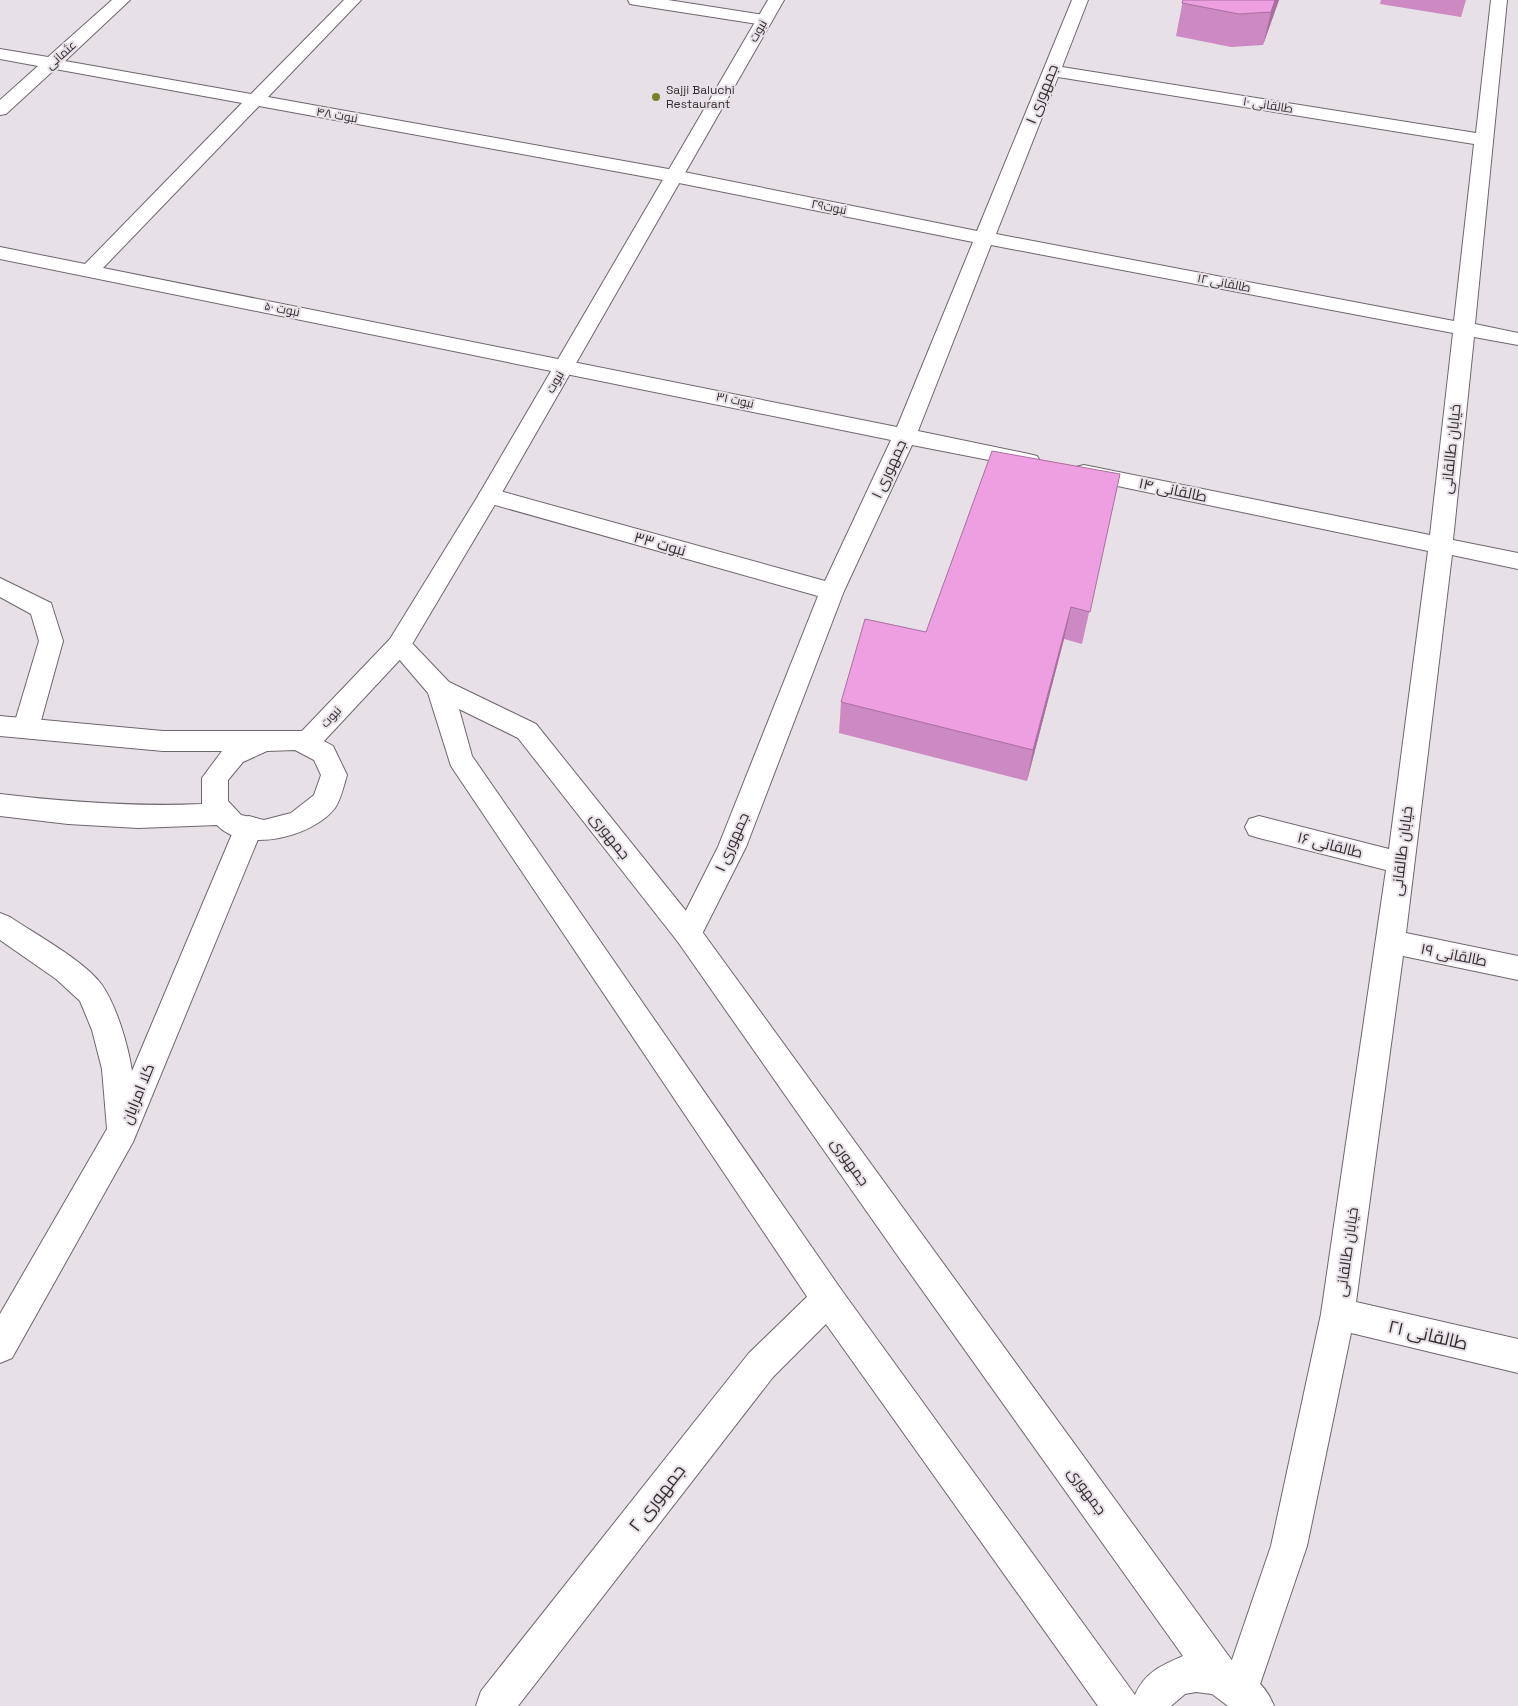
<svg xmlns="http://www.w3.org/2000/svg" width="1518" height="1706" font-family="'Space Grotesk',Cairo,sans-serif">
<style>
.lines{fill:none;stroke-linecap:round;stroke-linejoin:round}
.minor-casing{stroke:#6e676d;stroke-width:2}
.tertiary-casing{stroke:#6e676d;stroke-width:2}
.secondary-casing{stroke:#6e676d;stroke-width:2}
.minor{fill:#fff;fill-rule:evenodd}
.tertiary{fill:#fff;fill-rule:evenodd}
.secondary{fill:#fff;fill-rule:evenodd}
.wall{fill:#cd89c2}
.shaded-wall{fill:#a76f9e}
.building{fill:#ee9fe2;stroke:#a76f9e}
.poi-dot{fill:#7b802a;stroke:#e8e0e7;stroke-width:2}
.labels{text-anchor:middle;stroke-width:4;stroke-linejoin:round;paint-order:stroke}
.far-street-label{font-size:12px;fill:#312d30;stroke:#e8e0e7}
.far-poi-label{font-size:12px;fill:#312d30;stroke:#e8e0e7;text-anchor:start}
.street-label{font-size:15px;fill:#312d30;stroke:#e8e0e7}
.near-street-label{font-size:18px;fill:#312d30;stroke:#e8e0e7}
</style>
<rect width="100%" height="100%" fill="#e8e0e7"/>
<g class="lines">
<g class="minor-casing">
<g id="minor">
<path d="M112,0H130L65,61L251,94L344,0H361L268,97L674,170L977,231L1072,0H1088L1062,67L1476,133L1491,0H1507L1475,324L1518,333V345L1474,337L1453,540L1518,553V569L1452,555L1406,933L1518,956V980L1403,956L1356,1302L1518,1339V1373L1351,1333L1307,1546L1254,1702C1244,1706 1238,1706 1228,1702L1222,1689L1271,1546L1321,1314L1386,870L1259,838L1249,835L1245,827L1249,819L1259,816L1389,849L1428,551L1084,479L1076,477L1073,472L1076,467L1084,465L1430,535L1453,333L991,245L918,431L1029,454L1037,456L1040,461L1037,466L1029,468L912,445L844,591L746,847L698,942L688,946L678,942L674,934L718,847L818,596L481,501L478,496L481,491L489,488L825,581L891,440L0,259V247L85,264L242,103L55,69L6,114L0,115V100L38,66L0,59V49L48,57ZM1058,77L1474,144L1454,321L996,234ZM259,106L674,182L973,242L897,427L103,268Z"/>
<path d="M628,0H668L764,15L770,16L772,20L770,24L764,25L636,5L630,4Z"/>
<path d="M0,578L51,603L63,641L39,728L35,735L26,738L17,735L13,728L39,641L31,614L0,597Z"/>
<path d="M249,816L259,819L263,827L133,1142L12,1358L0,1363V1314L107,1129L102,1069L92,1030L80,1001L56,979L0,940V913L10,917C35,934 85,961 102,985C117,1007 128,1045 132,1071L235,827L239,819Z"/>
<path d="M828,1283L840,1288L845,1299L840,1310L773,1377L518,1706H476L481,1691L749,1353L816,1288Z"/>
</g>
</g>
<g class="tertiary-casing">
<path id="tertiary" d="M399,636L408,639L449,682L536,724L698,926L1236,1666C1254,1675 1267,1688 1274,1706H1228L1212,1694L1196,1692L1185,1694L1171,1706H1098L816,1310L451,766L428,693L387,645L390,639ZM459,709L518,738L678,942L900,1259L1183,1656C1162,1665 1145,1672 1135,1695L840,1288L472,756Z"/>
</g>
<g class="secondary-casing">
<path id="secondary" d="M768,0H784L500,496L408,651L324,741L333,746L347,775C344,785 341,799 335,808C313,837 244,854 217,825L138,828L68,824L0,816V794C68,802 133,807 202,804V778L222,751H163L0,736V716L163,731H302L390,639L478,496ZM295,750L314,760L321,775L314,795L291,813L264,820L241,815L228,801V780L243,762L267,751Z"/>
</g>
<use href="#minor" class="minor"/>
<use href="#tertiary" class="tertiary"/>
<use href="#secondary" class="secondary"/>
</g>
<g class="wall">
<path d="M1183,0H1279L1263,45L1231,47L1176,36Z"/>
<path d="M1381,0H1466L1461,17L1380,4Z"/>
<path d="M1120,474L1082,644L1064,639L1027,781L839,733L841,702Z"/>
</g>
<g class="shaded-wall">
<path d="M1275,0H1279L1263,45L1271,12Z"/>
<path d="M1071,607L1064,639L1027,781L1033,750Z"/>
</g>
<g class="building">
<path d="M1183,0H1275L1271,12L1239,14L1182,3Z"/>
<path d="M992,451L1120,474L1090,612L1071,607L1033,750L841,702L865,619L926,632Z"/>
</g>
<circle class="poi-dot" cx="656" cy="97" r="5"/>
<g class="labels">
<g class="far-street-label">
<text transform="translate(758 31) rotate(-60)" y="4">نبوت</text>
<text transform="translate(61 55) rotate(-42)" y="4">عثمانی</text>
<text transform="translate(1268 105) rotate(9)" y="4">طالقانی ۱۰</text>
<text transform="translate(337 115) rotate(10)" y="4">نبوت ۴۸</text>
<text transform="translate(829 207) rotate(11)" y="4">نبوت۲۹</text>
<text transform="translate(1224 283) rotate(11)" y="4">طالقانی ۱۲</text>
<text transform="translate(282 309) rotate(11)" y="4">نبوت ۵۰</text>
<text transform="translate(555 382) rotate(-60)" y="4">نبوت</text>
<text transform="translate(735 400) rotate(12)" y="4">نبوت ۳۱</text>
<text transform="translate(331 717) rotate(-47)" y="4">نبوت</text>
</g>
<g class="far-poi-label">
<text x="666" y="94">Sajji Baluchi<tspan x="666" dy="14">Restaurant</tspan></text>
</g>
<g class="street-label">
<text transform="translate(1042 94) rotate(-68)" y="5">جمهوری ۱</text>
<text transform="translate(1451 449) rotate(-84)" y="5">خیابان طالقانی</text>
<text transform="translate(889 469) rotate(-65)" y="5">جمهوری ۱</text>
<text transform="translate(1173 490) rotate(12)" y="5">طالقانی ۱۴</text>
<text transform="translate(660 544) rotate(16)" y="5">نبوت ۳۳</text>
<text transform="translate(610 836) rotate(52)" y="5">جمهوری</text>
<text transform="translate(732 842) rotate(-66)" y="5">جمهوری ۱</text>
<text transform="translate(1330 845) rotate(14)" y="5">طالقانی ۱۶</text>
<text transform="translate(1402 851) rotate(-83)" y="5">خیابان طالقانی</text>
<text transform="translate(1454 955) rotate(11)" y="5">طالقانی ۱۹</text>
<text transform="translate(138 1094) rotate(-68)" y="5">کلا امرایان</text>
<text transform="translate(850 1162) rotate(55)" y="5">جمهوری</text>
<text transform="translate(1347 1252) rotate(-82)" y="5">خیابان طالقانی</text>
<text transform="translate(1087 1491) rotate(54)" y="5">جمهوری</text>
</g>
<g class="near-street-label">
<text transform="translate(1428 1335) rotate(13)" y="6">طالقانی ۲۱</text>
<text transform="translate(657 1498) rotate(-52)" y="6">جمهوری ۲</text>
</g>
</g>
</svg>
